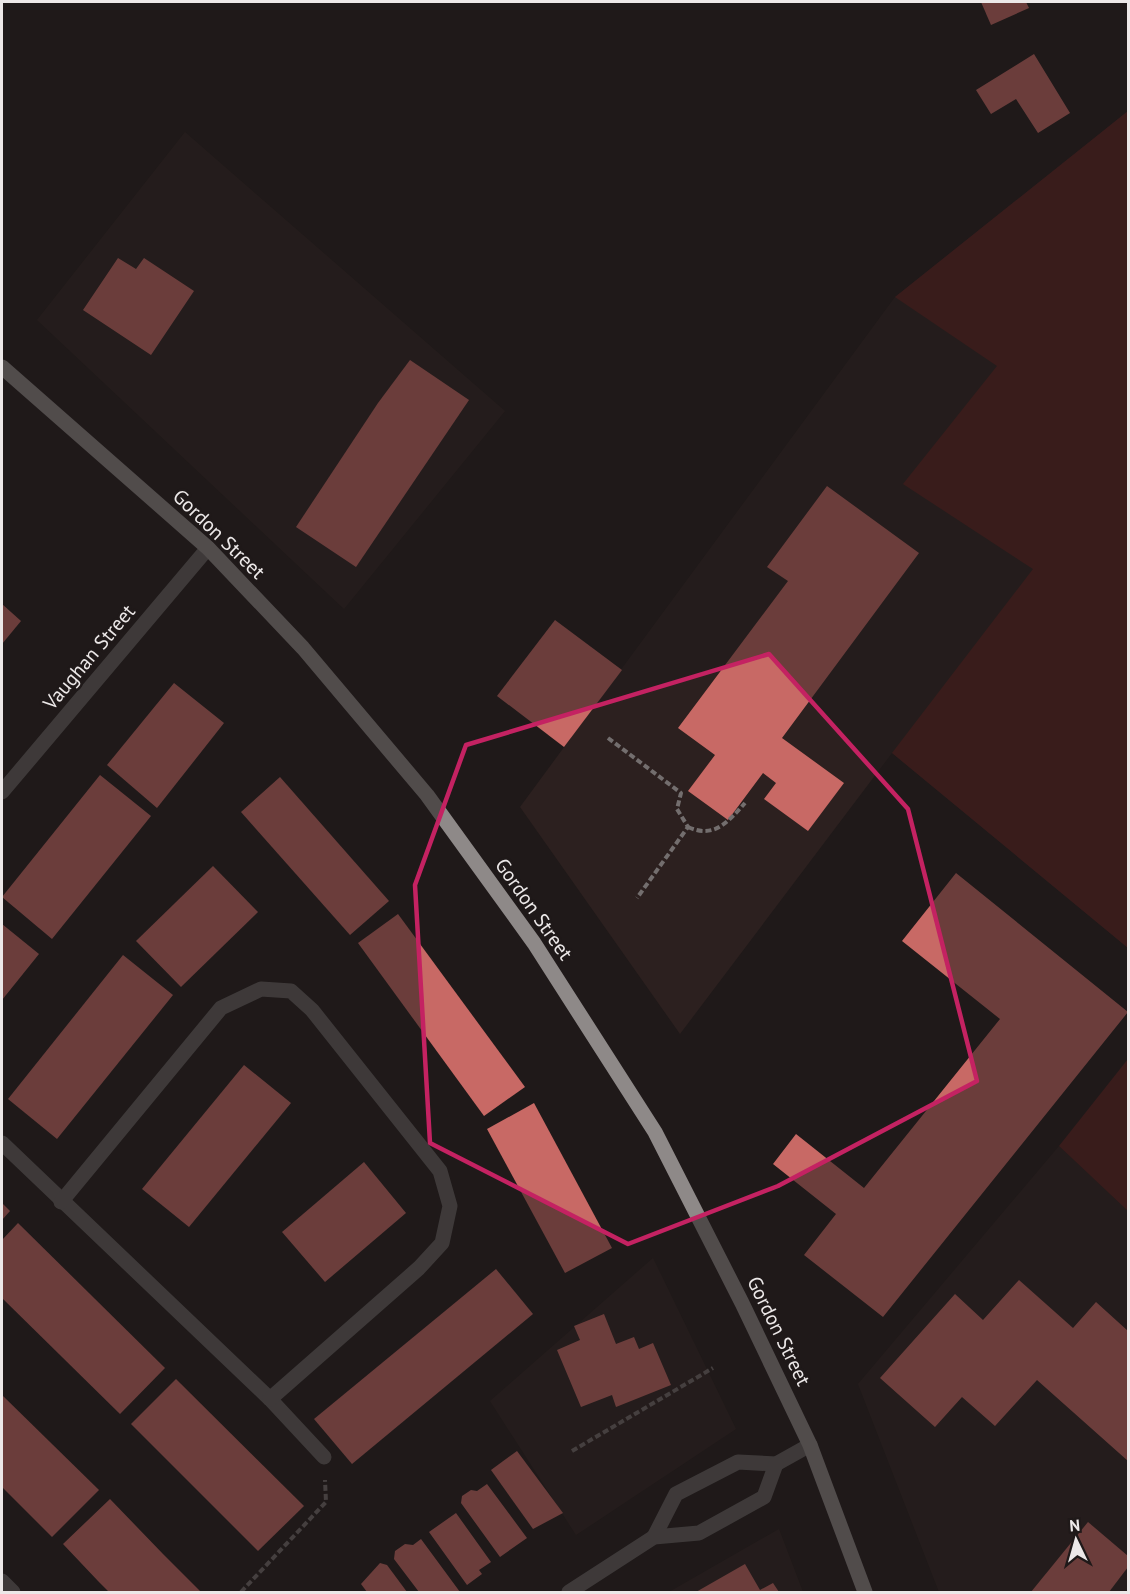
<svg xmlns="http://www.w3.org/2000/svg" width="1130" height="1594" font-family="'PT Sans',sans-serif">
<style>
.built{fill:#2c201f}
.green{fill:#5a1f1e}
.building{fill:#c86965}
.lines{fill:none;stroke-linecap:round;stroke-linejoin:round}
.path{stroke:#736e6e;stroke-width:4;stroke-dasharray:6 3;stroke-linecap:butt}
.service{stroke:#646160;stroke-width:15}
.minor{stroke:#646160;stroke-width:15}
.secondary{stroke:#8e8988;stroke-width:15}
.marked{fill:none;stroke:#c42262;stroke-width:4.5;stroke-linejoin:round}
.labels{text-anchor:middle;stroke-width:5;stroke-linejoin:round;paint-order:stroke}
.street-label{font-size:20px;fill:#ece8e8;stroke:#1f1919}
</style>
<rect width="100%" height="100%" fill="#1f1919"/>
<g class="built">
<path d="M1128,111V948L892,753L680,1034L520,807L895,297Z"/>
<path d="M185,132L505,411L344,609L37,320Z"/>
<path d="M1059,1146L1128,1211V1592H939L858,1384Z"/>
<path d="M653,1258L736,1429L576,1535L490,1401Z"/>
<path d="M779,1529L803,1592H669Z"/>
</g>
<g class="green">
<path d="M1128,111V948L892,753L1033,569L903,484L997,366L895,297Z"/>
<path d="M1128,1059V1211L1059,1146Z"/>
</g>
<g class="building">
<path d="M981,2H1026L1029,8L991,25Z"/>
<path d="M1034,54L1070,113L1038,133L1016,99L991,114L976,90Z"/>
<path d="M118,258L136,269L144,258L194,291L151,355L83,310Z"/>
<path d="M410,360L469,400L356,567L296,527L378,403Z"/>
<path d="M827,486L919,553L782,738L844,783L808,831L764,799L776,783L763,773L728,820L688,791L715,755L678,728L788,581L767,567Z"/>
<path d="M2,604L21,621L2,644Z"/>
<path d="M555,620L622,670L564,747L497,696Z"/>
<path d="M174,683L224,723L157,808L107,765Z"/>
<path d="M100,775L151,816L52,939L2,897Z"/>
<path d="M280,777L389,901L350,935L241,812Z"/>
<path d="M213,866L258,912L181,987L136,941Z"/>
<path d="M956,873L1128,1012L883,1317L804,1255L836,1214L773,1164L796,1134L864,1188L1000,1019L902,941Z"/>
<path d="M398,914L525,1087L484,1116L358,943Z"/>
<path d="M2,924L39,954L2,1000Z"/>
<path d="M123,955L173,995L57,1139L8,1099Z"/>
<path d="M244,1065L291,1103L189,1227L142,1189Z"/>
<path d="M534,1103L612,1248L565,1273L487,1129Z"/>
<path d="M364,1162L406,1213L325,1282L282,1232Z"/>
<path d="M2,1203L10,1211L2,1220Z"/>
<path d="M18,1223L165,1368L120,1414L2,1298V1240Z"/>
<path d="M496,1269L533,1314L352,1464L314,1419Z"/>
<path d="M1019,1280L1073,1328L1096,1302L1128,1331V1461L1037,1380L995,1426L962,1397L935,1427L880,1378L955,1294L983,1320Z"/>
<path d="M604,1314L616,1344L634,1337L639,1349L653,1343L671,1385L616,1407L612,1395L581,1407L557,1350L580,1340L574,1326Z"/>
<path d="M176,1379L304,1506L258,1551L131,1424Z"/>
<path d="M2,1395L99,1490L52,1537L2,1487Z"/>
<path d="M517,1451L563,1513L533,1529L491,1470Z"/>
<path d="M487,1484L527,1538L500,1557L461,1503L462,1496L471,1490L477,1491Z"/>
<path d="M110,1499L163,1554L201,1592H109L98,1581L63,1544Z"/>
<path d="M456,1513L491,1562L479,1570L482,1574L467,1585L429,1532Z"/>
<path d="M1088,1522L1128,1556V1567L1109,1592H1031Z"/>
<path d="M421,1539L460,1592H419L394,1559L395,1551L405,1544L413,1545Z"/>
<path d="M380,1563L387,1565L407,1592H367L361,1584Z"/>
<path d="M745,1564L760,1590L773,1583L779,1592H696Z"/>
</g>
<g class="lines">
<g class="path">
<path d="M608,738L681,793L677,809L688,827L637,898"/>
<path d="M688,827C714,839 728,822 745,803"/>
<path d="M572,1451L713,1368"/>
<path d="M241,1592L326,1502L325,1480"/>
</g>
<g class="service">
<path d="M2,1143L270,1399L324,1457"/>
<path d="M61,1202L221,1008L261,989L291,991L312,1010L440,1171L450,1206L442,1243L419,1268L270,1399"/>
</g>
<g class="minor">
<path d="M2,792L208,548"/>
<path d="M654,1537L676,1494L738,1462L776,1464L810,1445"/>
<path d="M2,1581L13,1592"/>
<path d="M569,1592L654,1537L699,1533L764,1497L776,1464"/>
</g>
<path class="secondary" d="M2,367L208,548L303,648L427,795L534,943L655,1132L742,1303L810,1445L865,1592"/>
</g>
<path d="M0 0H1130V1594H0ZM769,654L908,809L977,1081L778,1186L628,1244L430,1143L415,885L466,745Z" fill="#1f1919" fill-opacity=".55" fill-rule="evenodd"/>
<path class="marked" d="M769,654L908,809L977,1081L778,1186L628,1244L430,1143L415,885L466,745Z"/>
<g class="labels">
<g class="street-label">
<text transform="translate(219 534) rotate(44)" y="7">Gordon Street</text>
<text transform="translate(89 657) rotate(-50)" y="7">Vaughan Street</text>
<text transform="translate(534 909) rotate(55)" y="7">Gordon Street</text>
<text transform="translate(779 1331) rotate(64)" y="7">Gordon Street</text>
</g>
</g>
<rect width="1130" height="1594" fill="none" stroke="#ece8e8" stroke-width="6"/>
<g transform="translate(1076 1540) rotate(355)" stroke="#1f1919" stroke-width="4.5" paint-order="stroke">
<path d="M0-4.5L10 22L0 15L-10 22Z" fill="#ece8e8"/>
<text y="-9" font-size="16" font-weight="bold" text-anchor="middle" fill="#ece8e8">N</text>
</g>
</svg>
